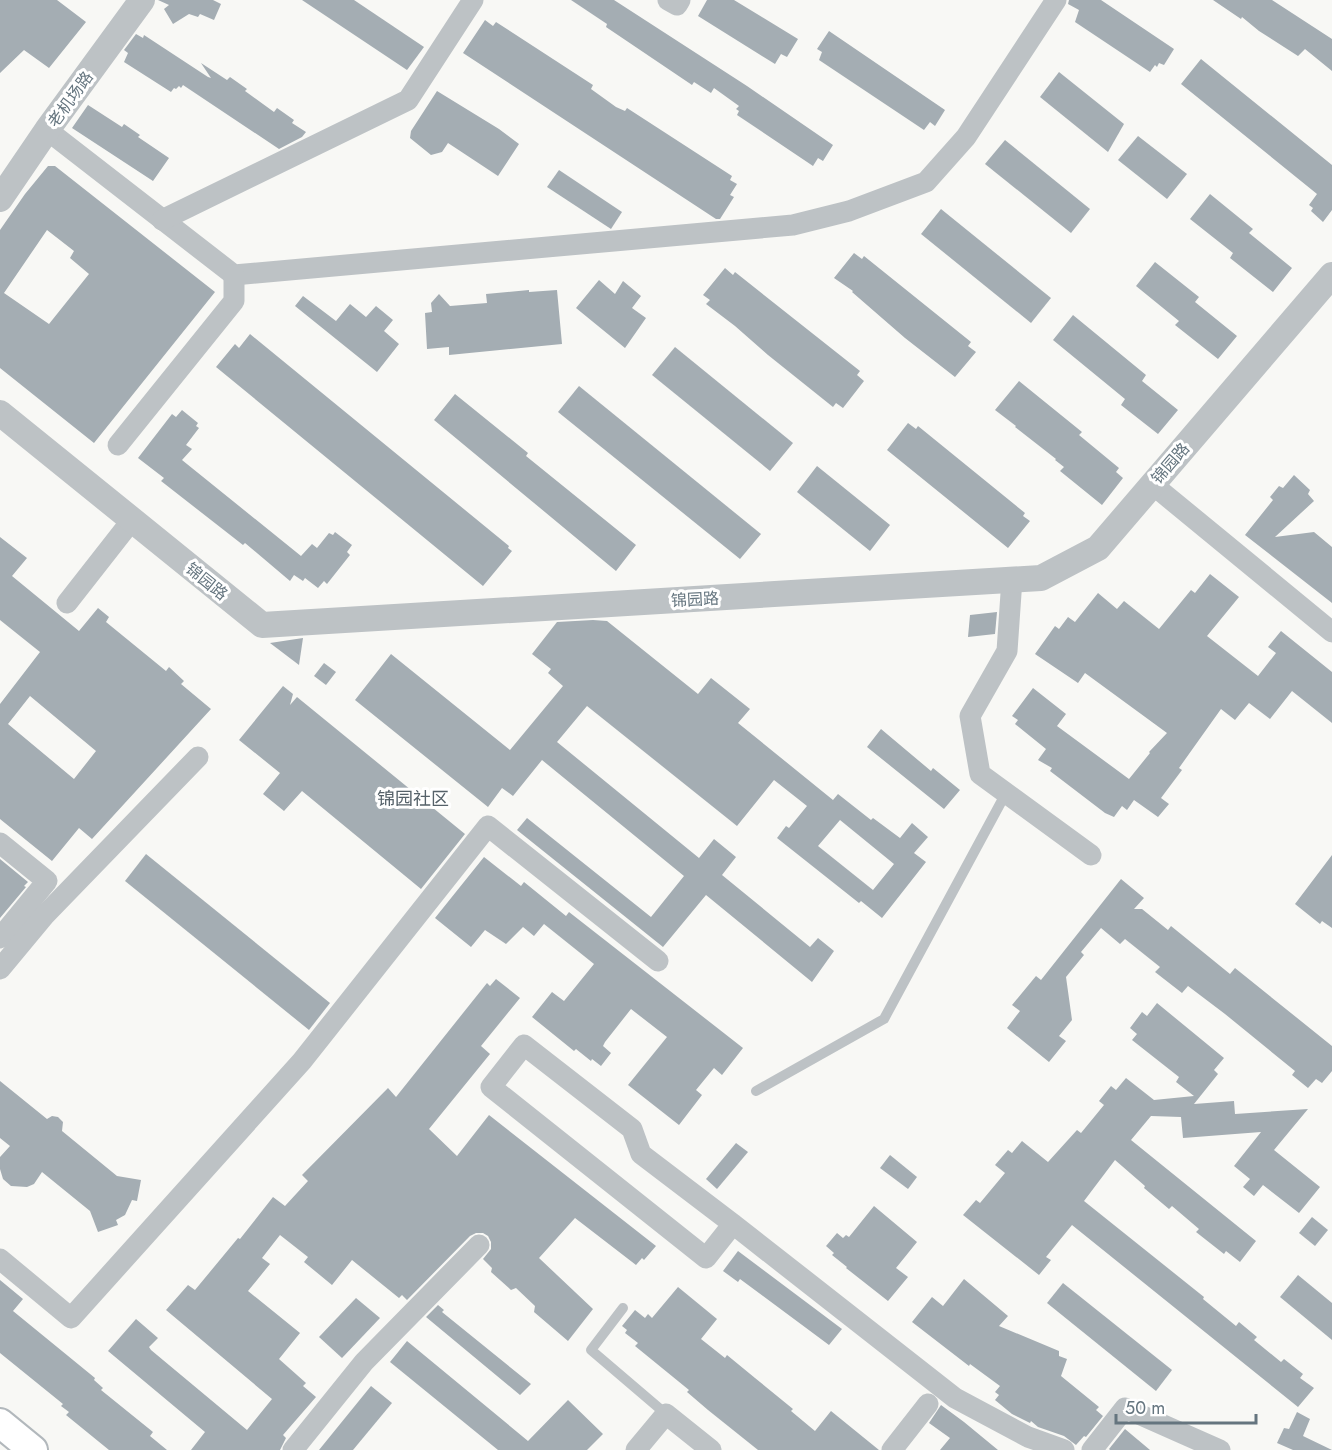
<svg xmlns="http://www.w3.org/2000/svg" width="1332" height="1450" font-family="Jost,'Noto Sans SC',sans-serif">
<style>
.building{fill:#a4adb3;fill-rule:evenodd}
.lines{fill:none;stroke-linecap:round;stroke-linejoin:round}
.secondary-casing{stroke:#b2b8bc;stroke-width:32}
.service{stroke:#bdc2c5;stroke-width:10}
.minor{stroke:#bdc2c5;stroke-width:21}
.tertiary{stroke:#bdc2c5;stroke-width:26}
.secondary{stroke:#fff;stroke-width:28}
.labels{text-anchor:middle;stroke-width:6;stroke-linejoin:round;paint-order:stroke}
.street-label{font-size:16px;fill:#65757f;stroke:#fff}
.neighbourhood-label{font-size:18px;fill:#56626a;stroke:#fff}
</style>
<rect width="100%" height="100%" fill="#f8f8f5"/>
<g class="building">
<path d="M0,0H57L86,22L49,68L24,50L0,73Z"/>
<path d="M158,0H213L221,4L214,20L200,14L198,17L189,14L173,24L164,9L169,5Z"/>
<path d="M302,0H354L424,47L407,70Z"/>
<path d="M571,0H614L747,86L833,145L823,161L818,158L813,166L737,115L739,111L736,109L739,106L714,88L711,93L694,82L692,85L606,27L607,24Z"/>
<path d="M707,0H734L798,39L787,57L781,54L775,64L698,16Z"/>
<path d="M1069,0H1101L1174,49L1164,65L1159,63L1157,67L1155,65L1150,72L1075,22L1079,10L1068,4Z"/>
<path d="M1213,0H1272L1332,39V71L1305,49L1298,56L1259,31L1242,17L1241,19Z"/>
<path d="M485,20L493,26L496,22L593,85L591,89L616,107L625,111L627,108L732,176L730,180L737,184L730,195L734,197L720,219H716L463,53Z"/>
<path d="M829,31L945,110L935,126L930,122L924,130L819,60L822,52L817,49Z"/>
<path d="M136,34L143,38L144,35L208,77L211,78L201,63L227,80L230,77L247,89L245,91L274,112L277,108L294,120L292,123L306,132L302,137L279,149L183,85L181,88L179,86L176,89L174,88L171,92L124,62L128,53L124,50Z"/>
<path d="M1201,59L1332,165V210L1323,222L1311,211L1313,208L1309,205L1317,194L1181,84Z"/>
<path d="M1059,72L1124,124L1108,152L1040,97Z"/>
<path d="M437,91L499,129L519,144L498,176L448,143L442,152L431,155L410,138L411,131Z"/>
<path d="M88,105L122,127L124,124L140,135L138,137L169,158L153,181L72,128Z"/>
<path d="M1138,136L1187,174L1167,199L1118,160Z"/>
<path d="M1005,140L1090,209L1071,233L985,164Z"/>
<path d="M48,166H55L215,292L94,443L0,368V230L25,194ZM47,230L74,251L70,258L89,274L49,324L4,293Z"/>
<path d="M559,170L622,212L611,229L547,187Z"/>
<path d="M1210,194L1253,229L1249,233L1292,268L1273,292L1230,258L1233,253L1190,219Z"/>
<path d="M941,209L1051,298L1031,323L921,234Z"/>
<path d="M854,253L862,259L864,256L971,342L968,346L976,352L955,377L905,338L852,292L853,291L834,278Z"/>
<path d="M1155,262L1199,297L1195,302L1237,336L1218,359L1175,325L1179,321L1136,286Z"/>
<path d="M725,268L733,275L735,272L860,371L857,375L864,381L843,408L836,403L833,407L768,355L735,326L706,304L710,300L703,295Z"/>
<path d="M599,280L615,294L623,281L641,296L632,308L646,318L625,348L576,308Z"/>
<path d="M529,290V292L557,290L562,344L449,355V347L427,349L425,313L432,312L431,303L439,294L450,306L487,303L486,294Z"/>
<path d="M303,296L336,321L350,304L366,317L376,306L393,320L384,331L399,344L377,372L295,306Z"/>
<path d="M1073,315L1146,375L1142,381L1178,410L1158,434L1121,405L1125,399L1053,340Z"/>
<path d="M250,334L509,546L508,548L512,551L483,586L216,367L235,344L239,348Z"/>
<path d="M675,347L793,443L770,471L652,375Z"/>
<path d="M1019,381L1082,432L1079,435L1119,468L1116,472L1123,478L1102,505L1060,471L1064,467L1055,460L1056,459L1015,427L1016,426L995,410Z"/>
<path d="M579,386L761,534L740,559L558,412Z"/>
<path d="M455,394L528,453L526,456L636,545L616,571L434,420Z"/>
<path d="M182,410L198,423L196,426L199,428L186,445L192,449L182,460L301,556L312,544L317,548L329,533L333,535L335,532L352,545L347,552L350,555L327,584L324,581L318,588L305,578L303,581L294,575L290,581L245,543L243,545L161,481L164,478L138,458L172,414L176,417Z"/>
<path d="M908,423L916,429L918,426L1025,513L1023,516L1030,521L1008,548L887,450Z"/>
<path d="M817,466L890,525L870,551L797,492Z"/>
<path d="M1294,475L1310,490L1308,494L1314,501L1275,537L1314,532L1332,547V603L1245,535L1273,500L1270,497L1279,486L1283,488Z"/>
<path d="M0,537L27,558L12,576L79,631L98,608L109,617L106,622L166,671L169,667L184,681L181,684L211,709L92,839L79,828L52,861L0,819V704L40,652L0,620ZM30,696L96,751L74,779L8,724Z"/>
<path d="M1210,574L1239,597L1207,636L1258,676L1276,653L1268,647L1281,631L1332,672V723L1292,691L1270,719L1249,703L1235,720L1221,709L1179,768L1182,770L1161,798L1169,804L1158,817L1134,800L1127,810L1122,806L1114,817L1105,813L1050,771L1052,768L1038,760L1046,749L1015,724L1018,720L1012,716L1033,688L1066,714L1057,726L1129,779L1150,753L1149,752L1167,733L1085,673L1078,683L1035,654L1055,626L1059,629L1068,617L1075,622L1098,593L1117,609L1124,601L1159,629L1191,590L1195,593Z"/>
<path d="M997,612L995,634L968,637L970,615Z"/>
<path d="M593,620L607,621L698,694L711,678L750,709L738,723L833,800L838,794L871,820L873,818L900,838L912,823L928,837L914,853L926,862L882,918L861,901L859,903L777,838L786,826L789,828L807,806L774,780L737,826L587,706L557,742L699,858L714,839L736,857L722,875L810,947L818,938L834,951L812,982L706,895L663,947L517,830L527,818L651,917L684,876L542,760L513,796L502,788L488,807L355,700L391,654L510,750L563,686L548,673L551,669L532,654L557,622ZM840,820L894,864L873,890L818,846Z"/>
<path d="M303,638L299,665L270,643Z"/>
<path d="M324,663L336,672L326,685L314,676Z"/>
<path d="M283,686L293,694L290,705L297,697L465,834L421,889L302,791L284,811L263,794L280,773L239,740Z"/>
<path d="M881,729L931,771L933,768L960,790L944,809L867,747Z"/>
<path d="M146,854L330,1003L309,1030L125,881Z"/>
<path d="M1332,855V928L1322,921L1320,924L1295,904Z"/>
<path d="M484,857L521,886L524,882L566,916L569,912L743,1048L722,1075L714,1068L696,1090L702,1095L679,1125L628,1085L667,1037L631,1009L605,1042L603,1046L611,1053L601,1066L592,1059L591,1061L576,1049L574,1051L532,1017L552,992L564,1001L594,964L544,924L534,936L523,927L506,944L485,930L471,947L435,918Z"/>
<path d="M0,859L28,882L24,886L26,887L0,918Z"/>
<path d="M1121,879L1144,898L1134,909H1142L1168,930L1171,926L1230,974L1235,968L1332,1046V1071L1322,1083L1316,1079L1308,1088L1292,1075L1295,1071L1225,1014L1188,986L1182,993L1155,972L1160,967L1125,939L1120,944L1101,928L1081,952L1084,955L1066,977L1072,1020L1059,1036L1066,1041L1049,1062L1007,1028L1020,1011L1012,1005L1036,976L1041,980Z"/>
<path d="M496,979L520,998L481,1046L490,1054L429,1129L457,1156L489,1115L656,1246L644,1260L642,1258L636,1265L575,1218L539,1258L593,1309L568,1341L534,1312L535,1306L516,1288L511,1290L491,1272L492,1268L483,1259L491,1249V1242L488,1236L483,1233H476L470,1236L407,1300L402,1295L399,1298L352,1260L332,1285L304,1262L308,1257L280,1235L262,1258L270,1264L248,1291L300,1333L279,1359L306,1383L303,1386L316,1397L283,1435L286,1438L280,1450H191L205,1432L108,1351L136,1319L158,1338L149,1347L151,1350L247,1430L272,1399L166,1310L188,1285L195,1290L238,1238L240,1239L273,1197L285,1206L308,1181L302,1175L388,1088L396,1097L487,983L490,986Z"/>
<path d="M1157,1003L1224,1058L1214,1070L1218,1074L1194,1104L1234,1101L1235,1114L1308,1109L1274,1150L1320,1187L1299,1213L1263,1185L1254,1196L1243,1187L1250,1179L1234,1166L1261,1132L1183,1138L1181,1117L1151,1116L1131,1140L1256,1241L1240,1262L1226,1251L1224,1254L1196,1232L1199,1229L1172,1206L1169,1209L1144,1188L1145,1186L1115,1160L1084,1201L1204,1297L1203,1299L1236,1326L1239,1322L1257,1337L1254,1340L1281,1362L1284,1359L1303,1374L1300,1378L1314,1388L1298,1407L1072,1225L1046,1257L1051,1260L1039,1275L963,1215L976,1200L980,1203L1005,1173L995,1165L1008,1150L1012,1153L1022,1141L1048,1162L1077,1130L1081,1133L1104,1105L1099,1101L1111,1086L1116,1090L1126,1078L1154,1100L1194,1096L1176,1082L1179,1077L1132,1040L1137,1034L1130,1028L1142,1012L1147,1016Z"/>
<path d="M0,1081L47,1119L52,1116L58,1117L63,1122L62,1131L117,1176L141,1180L137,1201L132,1200L125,1215L116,1220L118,1225L98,1232L90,1211L42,1172L34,1184L27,1187L11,1186L3,1179L0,1169V1157L10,1146L0,1138Z"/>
<path d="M736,1143L748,1152L717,1189L706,1179Z"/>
<path d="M890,1155L917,1177L908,1189L880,1168Z"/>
<path d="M874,1206L917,1242L896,1268L908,1277L888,1301L846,1268L847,1267L832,1255L834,1253L826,1246L837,1233L843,1238L846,1235L849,1237Z"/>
<path d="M1312,1217L1328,1230L1315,1246L1299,1233Z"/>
<path d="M738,1251L842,1329L829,1345L740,1279L738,1282L723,1271Z"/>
<path d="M1298,1275L1332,1303V1340L1280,1297Z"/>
<path d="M964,1279L1008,1316L999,1326L1059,1351V1356L1067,1359L1061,1376L1099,1407L1096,1410L1103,1416L1086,1437L1084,1436L1076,1445L1064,1436L1038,1427L1031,1421L1030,1423L1012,1414L995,1400L999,1395L995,1392L1000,1386L970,1364L969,1366L912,1322L932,1297L943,1306Z"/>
<path d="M0,1280L23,1299L13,1311L95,1378L94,1380L103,1388L101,1390L153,1432L150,1436L167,1450H109L66,1415L69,1412L61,1406L63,1404L0,1353Z"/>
<path d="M1063,1283L1172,1370L1156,1391L1047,1303Z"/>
<path d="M678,1287L717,1319L701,1339L725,1358L727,1355L755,1378L793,1409L791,1411L815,1431L831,1411L879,1450H758L708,1410L687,1392L689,1390L635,1346L638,1343L625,1333L627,1330L622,1326L635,1310L645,1318L648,1314L652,1318Z"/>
<path d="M356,1298L380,1318L342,1358L319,1337Z"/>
<path d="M438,1305L444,1310L442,1312L531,1384L520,1395L426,1317Z"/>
<path d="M407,1341L528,1441L568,1400L603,1434L587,1450H498L390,1362Z"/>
<path d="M371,1386L392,1403L353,1450H319Z"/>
<path d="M941,1405L964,1422L998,1450H940L950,1438L929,1423Z"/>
<path d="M1297,1412L1310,1419L1303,1436L1332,1450H1293L1277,1443L1284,1428L1289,1429Z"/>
<path d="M1125,1429L1150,1450H1110L1109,1449Z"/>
</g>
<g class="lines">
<g class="secondary-casing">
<path id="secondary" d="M0,1423L33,1450"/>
</g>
<g class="service">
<path d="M756,1091L884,1019L1006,793"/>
<path d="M623,1308L591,1350L666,1414"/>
</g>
<g class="minor">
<path d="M668,0L677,5L680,0"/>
<path d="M47,130L234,275L793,225L849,211L926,182L966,137L1056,0"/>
<path d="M162,220L408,100L473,0"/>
<path d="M118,445L234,301V275"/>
<path d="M1152,484L1332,632"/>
<path d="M1012,579L1007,651L970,716L980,774L1091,855"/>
<path d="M67,603L132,520"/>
<path d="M0,843L47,881L0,938"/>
<path d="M0,969L44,916L198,757"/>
<path d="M733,1224L706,1258L491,1087L524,1045L632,1129L641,1154L733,1224L955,1398L1028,1437L1064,1450"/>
<path d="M0,1259L71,1318L302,1061L488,826L658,961"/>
<path d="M293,1450L364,1362L479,1245"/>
<path d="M636,1450L666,1414L711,1450"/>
<path d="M892,1450L928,1404"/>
<path d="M1092,1450L1125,1408L1220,1450"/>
</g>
<g class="tertiary">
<path d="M0,199L47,130L142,0"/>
<path d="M0,413L262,625L1041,578L1098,548L1332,275"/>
</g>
<use href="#secondary" class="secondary"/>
</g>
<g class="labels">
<g class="street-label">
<text transform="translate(70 99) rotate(-54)" y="6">老机场路</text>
<text transform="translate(1170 463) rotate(-49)" y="6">锦园路</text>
<text transform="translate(207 581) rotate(39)" y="6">锦园路</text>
<text transform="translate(695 599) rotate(-3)" y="6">锦园路</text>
</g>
<g class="neighbourhood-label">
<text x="413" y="805">锦园社区</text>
</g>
</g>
<path d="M1116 1414v9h140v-9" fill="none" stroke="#65757f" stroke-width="3"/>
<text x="1125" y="1414" font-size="18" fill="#65757f" stroke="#ffffff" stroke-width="4.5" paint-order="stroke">50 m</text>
</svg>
